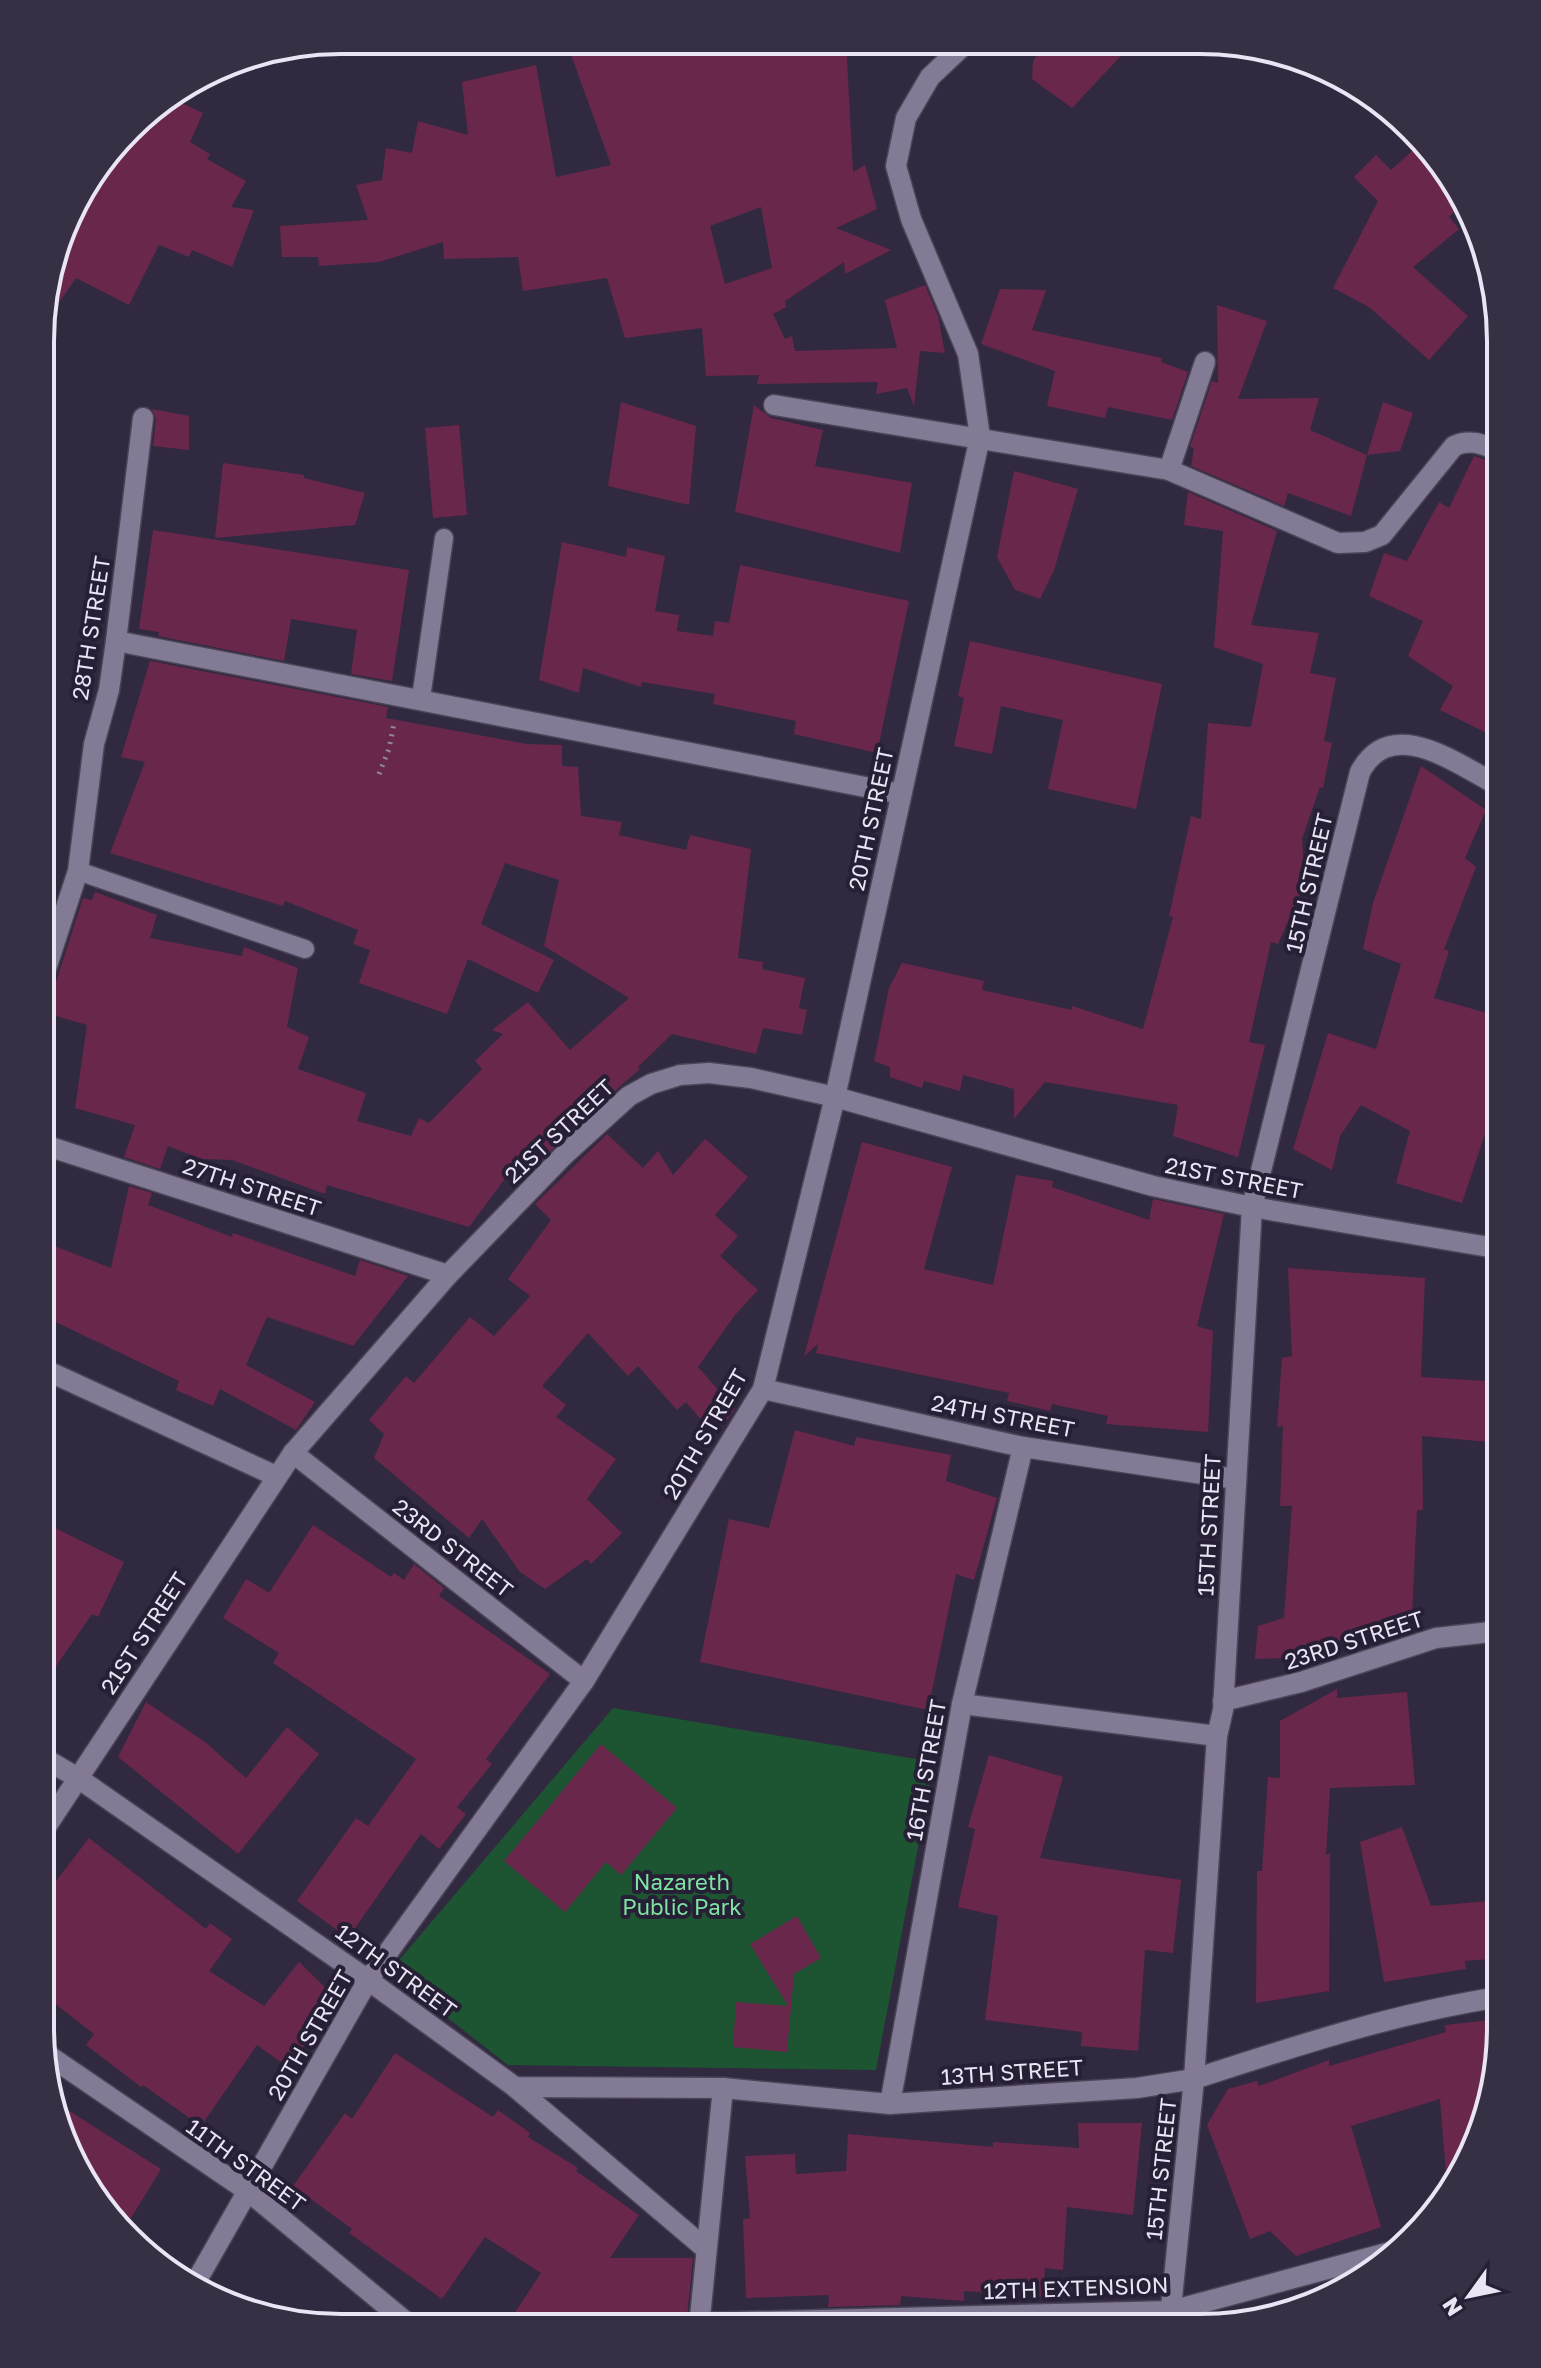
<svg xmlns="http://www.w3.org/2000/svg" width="1541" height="2368" font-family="'Golos Text',sans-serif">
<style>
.green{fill:#1d5533}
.building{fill:#6a274c;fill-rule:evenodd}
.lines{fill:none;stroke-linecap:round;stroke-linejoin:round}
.service-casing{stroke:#4b4457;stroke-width:21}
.minor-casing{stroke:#4b4457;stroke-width:23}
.tertiary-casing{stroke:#4b4457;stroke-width:23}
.path{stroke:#8e889a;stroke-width:5;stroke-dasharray:2 6;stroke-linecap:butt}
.service{stroke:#837a95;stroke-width:18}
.minor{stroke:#837a95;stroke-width:20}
.tertiary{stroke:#837a95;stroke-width:20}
.labels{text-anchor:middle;stroke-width:8;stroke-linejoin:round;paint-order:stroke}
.street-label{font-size:22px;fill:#eae5f4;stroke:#271f35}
.park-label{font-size:22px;fill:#7de5a1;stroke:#271f35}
.rim{fill:none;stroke:#eae5f4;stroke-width:4}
</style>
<rect width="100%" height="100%" fill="#31293f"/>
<path class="green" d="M613,1708L934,1762L876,2070L508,2065L389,1972Z"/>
<g class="building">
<path d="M566,41H846L853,172L865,165L877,209L836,228L891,250L845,274L844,262L785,301L786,307L773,314L785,339L792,336L795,351L897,348L885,300L925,285L938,316L945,353L920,351L914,406L907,388L876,394L878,382L757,384L759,375L706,376L702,328L625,338L607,278L523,291L518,257L444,259L443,242L379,262L319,266L318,257H282L280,226L368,220L356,185L382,180L386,148L412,153L418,121L468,135L462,82L536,65L556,177L611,165ZM761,207L772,268L725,284L710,226Z"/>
<path d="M1046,42H1134L1072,108L1032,79L1033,61Z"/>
<path d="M171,98L203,113L190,142L210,154L207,159L246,181L231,207L254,210L232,267L192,250L189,257L159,245L129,305L76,278L43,326V301L80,191L142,116Z"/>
<path d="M1423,141L1439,157L1464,202L1449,217L1459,229L1413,267L1468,316L1429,360L1369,307L1333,288L1378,201L1354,177L1376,155L1391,170Z"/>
<path d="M1000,289L1046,290L1032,330L1162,358L1161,362L1188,372L1172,420L1108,407L1105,418L1047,406L1055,371L981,344Z"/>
<path d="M1217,305L1267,321L1238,399L1319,398L1310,430L1367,455L1351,516L1288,493L1284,506L1191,466L1194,448L1190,447L1212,381L1218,383Z"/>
<path d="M621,402L696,426L689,505L608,486Z"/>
<path d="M1383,402L1413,413L1400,451L1367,455Z"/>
<path d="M754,405L771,418L823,430L815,466L912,483L900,553L735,512Z"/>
<path d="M152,409L189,416V450L153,446L156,419Z"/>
<path d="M459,425L467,515L433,518L425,428Z"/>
<path d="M1474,456L1501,465V740L1440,710L1453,686L1408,656L1423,621L1369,596L1384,553L1407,561L1439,502L1449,508Z"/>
<path d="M223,463L304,475V478L365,493L355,525L215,538Z"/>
<path d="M1014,471L1078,489L1054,570L1040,599L1015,590L997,557Z"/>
<path d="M1188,492L1277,531L1251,625L1319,633L1310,673L1336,678L1324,741L1332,743L1323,788L1320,787L1302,839L1305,883L1278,944L1271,942L1249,1042L1265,1045L1238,1157L1173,1136L1178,1105L1045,1082L1014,1119V1089L963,1075L960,1091L924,1081L922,1088L890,1077V1067L874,1061L889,988L902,963L984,981L982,990L1072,1010V1006L1143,1029L1173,917L1169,916L1191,816L1201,819L1208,723L1251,727L1263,664L1214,647L1223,531L1184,525Z"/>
<path d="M153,530L409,570L392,681L351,674L357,630L291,619L284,661L158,636L159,632L139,629Z"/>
<path d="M562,542L626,557L627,547L665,556L655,611L679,615L677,631L713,636L715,621L729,623L740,565L909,601L877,753L794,734L796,721L713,704L715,694L642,682L641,687L583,668L579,693L539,680Z"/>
<path d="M970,641L1162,684L1136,809L1048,789L1063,720L1001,706L992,754L954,746L964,698L958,696Z"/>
<path d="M150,661L388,707L386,718L527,744L562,745V766L578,767L581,816L622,822L619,835L686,850L690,835L751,849L738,958L763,962L762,969L805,978L799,1008L807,1010L802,1035L763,1028L756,1054L672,1034L638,1067L640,1069L587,1115L516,1186L507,1176L469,1227L327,1185L325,1194L232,1160L202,1159L168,1146L160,1169L124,1157L135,1125L75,1108L87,1025L46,1013L83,898L92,900L95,892L157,915L150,938L242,956L244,947L298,968L287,1027L309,1037L298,1069L366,1093L357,1121L411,1136L419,1118L429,1123L482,1069L475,1061L503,1034L492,1030L528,1002L570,1050L629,998L544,946L559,880L505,863L481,924L554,960L538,993L468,959L447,1014L359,983L370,950L353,944L358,930L285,901L283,906L110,853L145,762L121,757Z"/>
<path d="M1421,766L1486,810L1465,858L1476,867L1444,949L1449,951L1434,998L1501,1017V1086L1462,1203L1396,1183L1410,1131L1361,1105L1340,1136L1332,1170L1293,1149L1328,1033L1376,1049L1401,964L1363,949L1373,903Z"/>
<path d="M607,1134L643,1168L658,1151L673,1175L705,1139L748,1177L715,1215L738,1236L720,1256L758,1290L735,1315L698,1367L735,1409L715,1436L686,1402L677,1410L638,1366L628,1376L588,1333L542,1386L566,1405L556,1417L616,1459L587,1499L622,1533L591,1564L587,1559L545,1589L520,1572L482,1519L469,1538L374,1458L384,1434L369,1420L406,1376L414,1383L470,1317L494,1336L530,1296L508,1279L551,1220L535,1204Z"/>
<path d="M862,1142L952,1167L924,1269L993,1285L1016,1175L1053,1181L1052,1187L1149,1220L1153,1199L1224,1214L1197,1326L1213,1331L1208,1432L1106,1424L1108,1416L1052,1404L1050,1411L1007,1401L1009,1393L816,1353L818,1344L804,1356Z"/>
<path d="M129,1186L152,1193L148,1205L232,1237L233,1233L355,1276L360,1260L408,1276L353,1346L267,1317L246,1365L315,1402L296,1430L220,1389L213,1406L176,1390L179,1381L41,1315V1263L49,1244L111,1268Z"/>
<path d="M1288,1268L1425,1278L1421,1377L1501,1382V1443L1422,1436L1423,1510H1417L1412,1615L1288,1658L1255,1659L1258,1626L1284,1618L1292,1506H1280L1283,1426L1277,1427L1282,1358L1292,1356Z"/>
<path d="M795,1430L854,1446L856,1437L951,1455L946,1481L997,1498L974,1580L956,1574L928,1710L700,1662L729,1519L769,1528Z"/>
<path d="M41,1521L124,1562L98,1617L92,1614L41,1688Z"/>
<path d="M313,1525L391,1577L394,1573L404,1580L414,1564L444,1588L439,1596L550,1674L486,1759L492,1764L457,1807L466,1814L439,1849L421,1834L348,1938L297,1901L356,1818L368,1826L416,1759L273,1663L279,1653L223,1618L246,1579L269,1593Z"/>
<path d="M1337,1689V1698L1407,1692L1415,1785L1330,1788L1326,1855L1330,1853L1329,1991L1256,2003L1257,1871H1262L1268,1777L1280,1778V1721Z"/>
<path d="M146,1702L205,1742L246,1778L287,1727L319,1754L238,1854L118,1757Z"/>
<path d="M601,1744L677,1808L621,1875L606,1862L565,1912L504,1861Z"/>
<path d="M989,1755L1063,1777L1040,1858L1181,1880L1173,1953L1145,1950L1138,2051L1081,2046L1082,2032L985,2020L998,1916L958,1907L975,1829L968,1827Z"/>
<path d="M1402,1827L1431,1906L1500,1900V1958L1465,1961L1466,1969L1384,1982L1360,1842Z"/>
<path d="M89,1838L206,1929L210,1923L232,1939L209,1971L264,2006L299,1962L337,1999L289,2068L257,2045L201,2126L143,2085L141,2087L86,2045L94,2034L40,1992V1902Z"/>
<path d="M797,1916L821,1958L794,1974L787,2052L733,2047L736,2002L788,2006L750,1944Z"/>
<path d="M1500,2019V2048L1485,2124L1448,2197L1440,2099L1351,2126L1381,2227L1296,2256L1270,2231L1250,2239L1207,2125L1228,2089L1257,2081L1259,2086L1329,2060V2066L1446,2032L1445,2025Z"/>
<path d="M395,2053L493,2117L498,2110L530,2133L528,2137L578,2168L576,2171L639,2215L610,2258H693L686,2327L506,2326L541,2273L485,2237L442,2299L349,2233L352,2229L293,2186L345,2113L352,2119Z"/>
<path d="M55,2102L161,2169L123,2231L102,2211L63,2143Z"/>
<path d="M1078,2123H1142L1133,2215L1067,2207L1063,2270L1045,2268L1043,2297L964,2291V2301L901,2296L900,2305L828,2307L829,2295L746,2298L743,2219L750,2218L745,2156L795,2154L796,2174L846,2171L848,2134L993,2147V2142L1079,2148Z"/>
</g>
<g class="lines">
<g class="service-casing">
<g id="service">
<path d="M421,698L444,538"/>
<path d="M78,871L305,949"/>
</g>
</g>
<g class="minor-casing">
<g id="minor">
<path d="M774,405L1169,470L1338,543L1365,542L1382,535L1454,446C1471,438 1484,445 1501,452"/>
<path d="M1169,470L1205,362"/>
<path d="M116,641L901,794"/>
<path d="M42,981L78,871L94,744L109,690L116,641L143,418"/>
<path d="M41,1144L448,1275"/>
<path d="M41,1368L276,1476"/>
<path d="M763,1389L1023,1447L1236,1479"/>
<path d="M293,1453L584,1681"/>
<path d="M1223,1701L1301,1682L1436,1638L1500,1631"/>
<path d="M962,1704L1217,1736"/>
<path d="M40,1836L293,1453L448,1275L563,1156L629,1096L651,1084L680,1075L709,1073L751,1078L835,1097L1153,1186L1252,1207L1501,1249"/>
<path d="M1500,1997C1395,2013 1296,2046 1194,2079L1217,1736L1223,1710L1252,1207L1360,772C1392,713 1458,765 1501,787"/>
<path d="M45,2053L249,2192L411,2326"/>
<path d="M515,2087L706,2249"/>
<path d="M890,2104L962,1704L1023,1447"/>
<path d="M193,2287L368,1980L584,1681L763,1389L835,1097L980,437L968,354L911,219L896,166L906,118L930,77L967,42"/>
<path d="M699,2323L1171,2311L1398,2250"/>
<path d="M699,2327L723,2088"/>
</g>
</g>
<g class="tertiary-casing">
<path id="tertiary" d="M40,1756L78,1778L368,1980L515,2087L723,2088L890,2104L1137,2088L1194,2079L1169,2328"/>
</g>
<path class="path" d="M379,774L389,749L394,723"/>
<use href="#service" class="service"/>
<use href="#minor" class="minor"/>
<use href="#tertiary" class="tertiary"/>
</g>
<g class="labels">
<g class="street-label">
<text transform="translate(91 628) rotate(-81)" y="8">28TH STREET</text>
<text transform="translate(871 819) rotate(-78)" y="8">20TH STREET</text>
<text transform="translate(1309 883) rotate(-77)" y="8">15TH STREET</text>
<text transform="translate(559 1131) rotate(-43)" y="8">21ST STREET</text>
<text transform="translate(1234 1178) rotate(11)" y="8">21ST STREET</text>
<text transform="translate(252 1187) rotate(18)" y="8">27TH STREET</text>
<text transform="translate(1003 1416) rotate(11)" y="8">24TH STREET</text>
<text transform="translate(705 1434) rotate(-60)" y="8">20TH STREET</text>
<text transform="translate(1209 1525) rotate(-87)" y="8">15TH STREET</text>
<text transform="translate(453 1548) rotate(38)" y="8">23RD STREET</text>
<text transform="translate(144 1633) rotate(-57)" y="8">21ST STREET</text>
<text transform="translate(1354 1640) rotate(-18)" y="8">23RD STREET</text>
<text transform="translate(926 1770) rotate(-80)" y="8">16TH STREET</text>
<text transform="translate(396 1971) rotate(36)" y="8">12TH STREET</text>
<text transform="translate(310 2035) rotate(-60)" y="8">20TH STREET</text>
<text transform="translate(1012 2072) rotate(-4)" y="8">13TH STREET</text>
<text transform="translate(246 2165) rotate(36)" y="8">11TH STREET</text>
<text transform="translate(1161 2169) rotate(-84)" y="8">15TH STREET</text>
<text transform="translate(1076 2288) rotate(-2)" y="8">12TH EXTENSION</text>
</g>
<g class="park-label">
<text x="682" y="1890">Nazareth<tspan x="682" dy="25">Public Park</tspan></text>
</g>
</g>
<path d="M0 0H1541V2368H0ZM341 54H1200A287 287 0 0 1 1487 341V2027A287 287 0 0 1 1200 2314H341A287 287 0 0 1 54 2027V341A287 287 0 0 1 341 54Z" fill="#372f44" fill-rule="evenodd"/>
<path class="rim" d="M341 54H1200A287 287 0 0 1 1487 341V2027A287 287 0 0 1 1200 2314H341A287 287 0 0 1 54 2027V341A287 287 0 0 1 341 54Z"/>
<g transform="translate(1469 2296) rotate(237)" stroke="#271f35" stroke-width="6" paint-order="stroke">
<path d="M0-6L14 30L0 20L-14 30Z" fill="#eae5f4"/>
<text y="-12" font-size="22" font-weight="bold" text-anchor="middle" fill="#eae5f4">N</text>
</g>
</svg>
